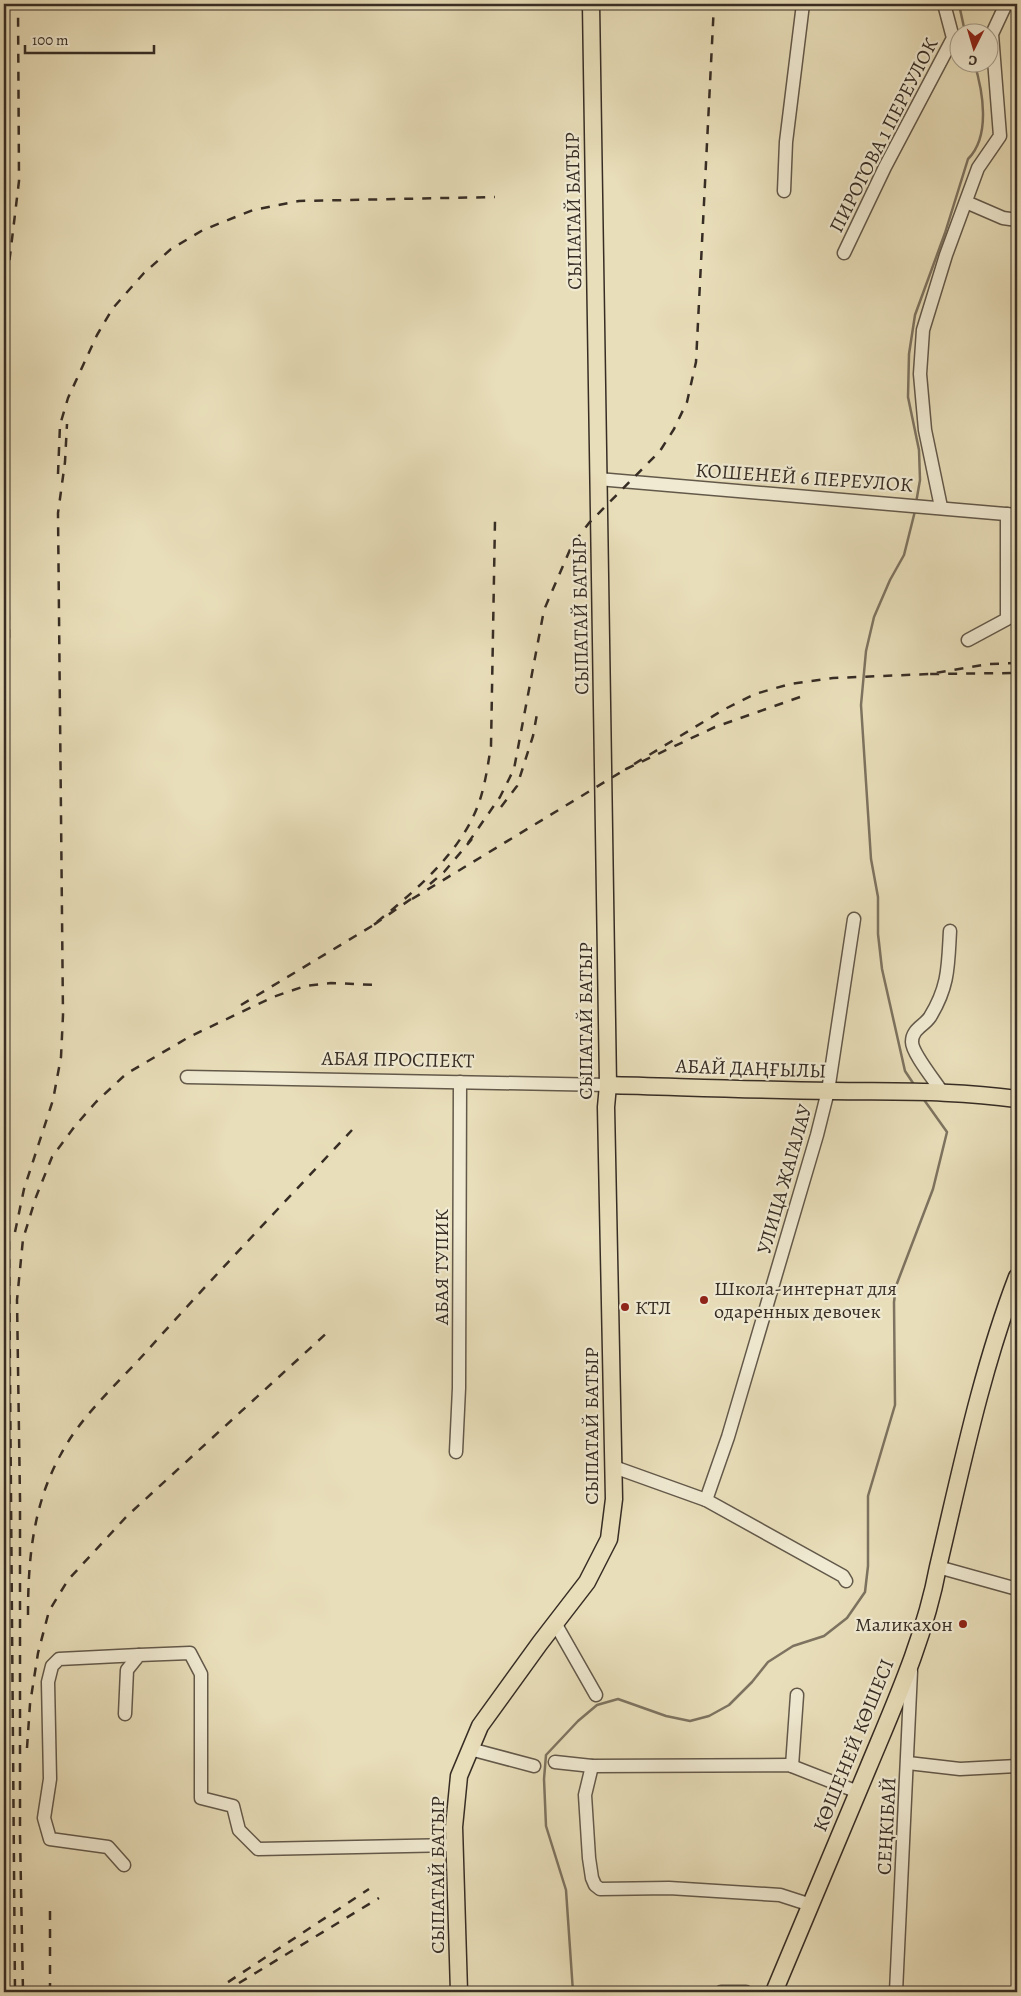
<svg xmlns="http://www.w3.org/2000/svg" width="1021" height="1996" font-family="Alegreya,serif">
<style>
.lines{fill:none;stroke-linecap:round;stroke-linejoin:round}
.stream{stroke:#7d7360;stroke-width:2.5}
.minor-casing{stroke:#63594a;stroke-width:15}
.major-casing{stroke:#372d25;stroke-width:19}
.minor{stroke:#f0ead2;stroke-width:12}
.major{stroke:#e8deb9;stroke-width:16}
.rail{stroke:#372d25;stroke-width:2.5;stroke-dasharray:9 9;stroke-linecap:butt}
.poi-dot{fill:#8f2418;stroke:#f0ead2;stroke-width:2}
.labels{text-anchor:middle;stroke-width:4.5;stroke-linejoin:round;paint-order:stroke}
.street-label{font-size:20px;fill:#372d25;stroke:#f0ead2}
.poi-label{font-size:20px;fill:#372d25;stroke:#f0ead2;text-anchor:start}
</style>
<rect width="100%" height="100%" fill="#e8deb9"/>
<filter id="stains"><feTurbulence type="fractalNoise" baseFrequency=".004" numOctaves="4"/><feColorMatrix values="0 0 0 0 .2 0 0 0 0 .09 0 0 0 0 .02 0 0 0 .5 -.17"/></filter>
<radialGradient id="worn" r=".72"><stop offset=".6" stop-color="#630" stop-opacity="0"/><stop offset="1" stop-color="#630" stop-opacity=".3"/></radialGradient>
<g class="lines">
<g class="stream">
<path d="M956,4L960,9L965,32"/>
<path d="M916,503L920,480L919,450L908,397L909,354L915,315L945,233L968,159C991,136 983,91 974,62"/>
<path d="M915,1086L905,1071L882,969L878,934V897L871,859L861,705L866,651L874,617L890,580L904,555L915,511"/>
<path d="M573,1992L566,1890L546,1826L544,1779L546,1755L578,1721L597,1705L618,1699L666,1716L690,1721L709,1716L729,1705L752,1682L768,1662L793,1646L824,1636L847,1618L865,1592L868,1566V1496L895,1405L894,1302L896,1286L933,1189L947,1132L922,1097"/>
</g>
<g class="minor-casing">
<g id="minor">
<path d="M784,191L786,142L803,4"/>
<path d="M966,202L1003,218L1017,220"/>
<path d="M844,253L885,167L953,38L944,4"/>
<path d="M598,479L1017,515"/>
<path d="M941,507L925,430L920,374L923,330L946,255L978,168L1000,136L992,34L1006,4"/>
<path d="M968,640L1007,619V514"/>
<path d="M187,1077L608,1085"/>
<path d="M942,1092C935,1081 912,1053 912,1042C912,1029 924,1026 930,1017C949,986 948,966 950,931"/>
<path d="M456,1452L459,1388L460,1082"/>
<path d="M614,1467L706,1500L843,1576L846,1581"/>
<path d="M706,1500L728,1437L817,1135L828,1091L854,919"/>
<path d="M938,1567L1017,1589"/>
<path d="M555,1623L596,1695"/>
<path d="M125,1714L127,1670L139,1655L190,1653L201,1674V1798L233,1806L239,1830L258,1849L455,1845"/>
<path d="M470,1749L534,1766"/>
<path d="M555,1762L592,1766L789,1765L858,1792"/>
<path d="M908,1763L960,1769L1017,1766"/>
<path d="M592,1766L585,1795L589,1858L592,1878L595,1885L600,1889L669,1888L780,1895L811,1905"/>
<path d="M792,1766L797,1695"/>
<path d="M124,1865L108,1847L50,1839L44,1818L50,1779L48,1682L52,1666L59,1659L139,1655"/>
<path d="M721,1992H746"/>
<path d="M896,1992L911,1671"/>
</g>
</g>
<g class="major-casing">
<g id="major">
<path d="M608,1085C682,1087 757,1090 832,1091C895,1092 954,1090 1017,1099"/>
<path d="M459,1992L454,1827L459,1776L480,1726L540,1643L587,1582L609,1539L614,1499L606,1107L608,1085L591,4"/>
<path d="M774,1992C805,1917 837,1843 868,1768C895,1703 925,1637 938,1567C961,1470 981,1371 1017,1277"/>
</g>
</g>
<use href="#minor" class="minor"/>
<use href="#major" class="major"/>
<g class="rail">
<path d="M6,4V237"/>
<path d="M58,474L60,425L68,398L97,335L113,308L144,273L171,249L203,230L253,210L299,201L495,197"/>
<path d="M4,629L15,1992"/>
<path d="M9,638L6,289L19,181L18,4"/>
<path d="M1017,663L989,664L929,674L1017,673"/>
<path d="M800,697L715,727L626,769L723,710L755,694L790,684L833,678L929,674"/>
<path d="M501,807L517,786L533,736L537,714"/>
<path d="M468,843L500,797L514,769L544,610L572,545L589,523L660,451L674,429L687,402L696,362L714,4"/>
<path d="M430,884L444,872L472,839"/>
<path d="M411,899L372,926C409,896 452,861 473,817C484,795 487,770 491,746L495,521"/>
<path d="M412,899L626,769"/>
<path d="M241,1005L372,926"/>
<path d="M15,1232L24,1189L53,1100L61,1057L63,1015L58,513L65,462L67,424"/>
<path d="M28,1615C28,1559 33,1504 61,1454C81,1416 117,1384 146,1352C213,1277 283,1204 352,1130"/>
<path d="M27,1748L30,1704L38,1653L49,1611L68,1580L127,1516L330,1330"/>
<path d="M4,1818L6,1992"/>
<path d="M20,1826V1499L17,1300L23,1239L36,1197L52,1157L75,1126L96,1102L126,1074L189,1037L273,997L305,986L331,983L376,985"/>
<path d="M20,1835L23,1992"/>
<path d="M239,1983L379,1898"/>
<path d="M50,1992V1907"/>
<path d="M213,1992L369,1889"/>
</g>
</g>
<g class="poi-dot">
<circle cx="704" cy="1300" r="5"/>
<circle cx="625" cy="1307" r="5"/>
<circle cx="963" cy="1624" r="5"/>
</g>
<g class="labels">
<g class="street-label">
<text transform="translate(883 135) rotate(-63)" y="7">ПИРОГОВА 1 ПЕРЕУЛОК</text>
<text transform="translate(573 211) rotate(-91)" y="7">СЫПАТАЙ БАТЫР</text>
<text transform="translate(804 477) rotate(4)" y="7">КОШЕНЕЙ 6 ПЕРЕУЛОК</text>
<text transform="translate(580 616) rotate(-91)" y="7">СЫПАТАЙ БАТЫР</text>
<text transform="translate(585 1021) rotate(-90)" y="7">СЫПАТАЙ БАТЫР</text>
<text transform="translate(398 1059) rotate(1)" y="7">АБАЯ ПРОСПЕКТ</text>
<text transform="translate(751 1068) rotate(2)" y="7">АБАЙ ДАҢҒЫЛЫ</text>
<text transform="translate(784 1179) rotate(-74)" y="7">УЛИЦА ЖАГАЛАУ</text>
<text transform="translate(441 1267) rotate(-90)" y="7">АБАЯ ТУПИК</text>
<text transform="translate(591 1426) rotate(-90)" y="7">СЫПАТАЙ БАТЫР</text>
<text transform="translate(853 1745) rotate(-68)" y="7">КӨШЕНЕЙ КӨШЕСІ</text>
<text transform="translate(886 1826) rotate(-87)" y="7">СЕҢКІБАЙ</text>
<text transform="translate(437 1875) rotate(-90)" y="7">СЫПАТАЙ БАТЫР</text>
</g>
<g class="poi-label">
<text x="714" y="1295">Школа-интернат для<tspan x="714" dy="23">одаренных девочек</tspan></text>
<text x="635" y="1314">КТЛ</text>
<text x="953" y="1631" text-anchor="end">Маликахон</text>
</g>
</g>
<rect width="1021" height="1996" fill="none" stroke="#e8deb9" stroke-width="20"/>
<rect x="5" y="5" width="1011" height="1986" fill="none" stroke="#372d25" stroke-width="2.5"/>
<rect x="10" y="10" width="1001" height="1976" fill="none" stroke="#372d25"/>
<g transform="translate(974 48) rotate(185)"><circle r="24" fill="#f0ead2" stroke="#a69e8d"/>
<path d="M0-4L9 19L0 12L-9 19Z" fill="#8f2418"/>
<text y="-8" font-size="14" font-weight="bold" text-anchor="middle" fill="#372d25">С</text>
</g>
<path d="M25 45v8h129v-8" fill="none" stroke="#372d25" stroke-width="2.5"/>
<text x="32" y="45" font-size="15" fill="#372d25" stroke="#f0ead2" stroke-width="4" paint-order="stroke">100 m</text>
<rect width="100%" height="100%" filter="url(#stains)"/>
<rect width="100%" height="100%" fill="url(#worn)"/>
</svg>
